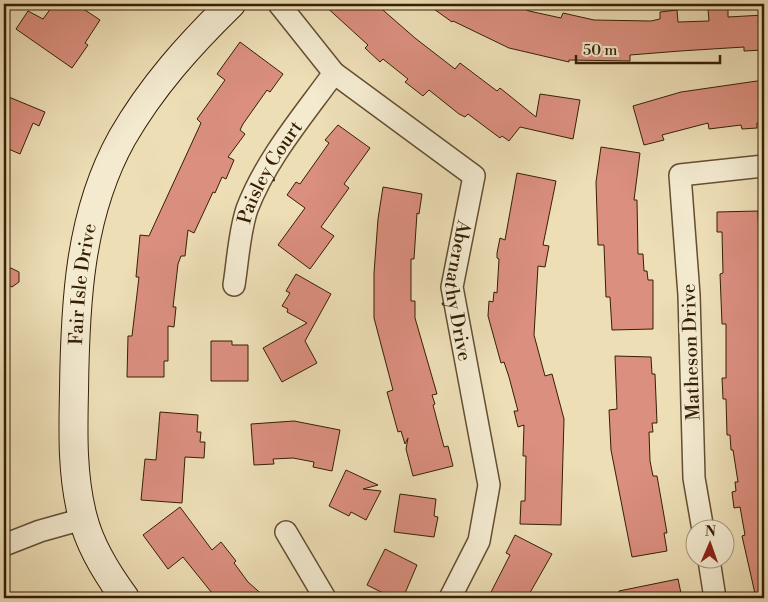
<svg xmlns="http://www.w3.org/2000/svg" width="768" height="602" font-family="'Libre Bodoni',serif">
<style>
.building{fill:#db8f7f;stroke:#361f05}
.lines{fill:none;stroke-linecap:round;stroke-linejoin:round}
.street-casing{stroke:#644f31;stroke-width:24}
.secondary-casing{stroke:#361f05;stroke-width:30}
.street{stroke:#f3ead0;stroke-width:21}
.secondary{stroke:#f3ead0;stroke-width:28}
.labels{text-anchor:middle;stroke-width:5;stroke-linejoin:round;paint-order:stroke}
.street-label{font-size:19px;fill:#361f05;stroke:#f3ead0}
</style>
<rect width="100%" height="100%" fill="#eddeb6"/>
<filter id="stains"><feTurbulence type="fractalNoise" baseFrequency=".004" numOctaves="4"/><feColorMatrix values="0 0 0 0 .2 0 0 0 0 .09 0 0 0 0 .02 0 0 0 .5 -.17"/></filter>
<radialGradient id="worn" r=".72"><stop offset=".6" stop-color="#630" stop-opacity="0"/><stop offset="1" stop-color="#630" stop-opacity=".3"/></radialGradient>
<g class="building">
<path d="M54,4H76L100,20L85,43L88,45L72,68L16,29L28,11L43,19Z"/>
<path d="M323,4H376L415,38L455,69L460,63L497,91L500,88L536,117L540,94L580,100L573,139L520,127L509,141L502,136L500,138L468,114L465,117L459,114L429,90L423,96L405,82L408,79L383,59L380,62L365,48L368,45Z"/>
<path d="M427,4H513L529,11L561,18L563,13L594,20L651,21L660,19V12L677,10L678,22L709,21L708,9L728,8V17L764,15V50L744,51V47L680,51L630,55V61L569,60V62L509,48L453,21L452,22Z"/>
<path d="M240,42L283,74L270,92L267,90L243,124L240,130L245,134L228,157L234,160L226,179L222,177L215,193L213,192L194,233L188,230L185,256H181L178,264L173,307H176L174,327L168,326V361H164V377H127L128,336H132L139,277H136L140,235L149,236L201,123L197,119L225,80L217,74Z"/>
<path d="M764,80V122L757,123V128L742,129L741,125L709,129L708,123L662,135L664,140L644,145L633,106L681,92Z"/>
<path d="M4,95L45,112L39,126L33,123L20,154L4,147Z"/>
<path d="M338,125L370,148L344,184L349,188L321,227L334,236L310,269L278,245L305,208L287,195L296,182L300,184L329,143L325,140Z"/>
<path d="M601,147L640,153L634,200H637L638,254H643L644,271H647L648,280H653V329L612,330L610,297H606L604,245H598L596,182Z"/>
<path d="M517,173L556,181L543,245L549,246L545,267L538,266L534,335L545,376L552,374L564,419L561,525L520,524L521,501H525L526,456H523L524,425L518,427L514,411H518L509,377L504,362L501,363L488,316L489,301L493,302L494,292L497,293L499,259L497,258V253L500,238L505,240Z"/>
<path d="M383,187L422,194L419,214L417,213L414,259H411V301H415V318L437,394L432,395L435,404L433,405L444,447L448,446L453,466L413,476L406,449L408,438L405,444L401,431L398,432L387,392L393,390L374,318V273L378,219Z"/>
<path d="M758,211L761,307H764V349H762L764,598H756L742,536L745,535L740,507L734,508L732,492L736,491L735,482H738L733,450H731L730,435H727L726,399H723L722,378H726V324H722L720,274L723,273L722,232H717V212Z"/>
<path d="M11,268L19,272V282L12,287L4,283V273Z"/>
<path d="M296,274L331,294L305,341L317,363L282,382L263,348L307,323L287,312L288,309L282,306L290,293L286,291Z"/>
<path d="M211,341H232V345H248V381H211Z"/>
<path d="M615,356L651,357L652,374H655L657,423H652L653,432H649L650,461L653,476H657L663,510L667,533H664L667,551L632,557L611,450L609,410L617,409Z"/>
<path d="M160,412L198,415L197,432H201L200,442H205L204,458L185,457L182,503L141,500L145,459L156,460Z"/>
<path d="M294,421L340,430L332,471L313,467L314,462L293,458L273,459L274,464L254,465L251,424Z"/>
<path d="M346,470L378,485L363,489L381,491L366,520L351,512L349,516L329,506Z"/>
<path d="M400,494L436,499L434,516L438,517L434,537L394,532Z"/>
<path d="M180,507L212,550L221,542L236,561L234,563L248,582L266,598H216L183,557L168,569L143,535Z"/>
<path d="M515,535L552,554L527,598H488L510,555L506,553Z"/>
<path d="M385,549L417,565L403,598H393L367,585Z"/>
<path d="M678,579L682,598H620L619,591Z"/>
</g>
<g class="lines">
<g class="street-casing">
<g id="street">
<path id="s1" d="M279,4L334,73L474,176L452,287L489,485L479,541L450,598"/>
<path id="s2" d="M234,285C238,260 239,233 247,209C266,159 303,116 334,73"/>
<path d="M703,530L694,478L689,295L680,175L764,166"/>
<path d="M286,532L325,598"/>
<path d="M4,545L40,531L83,519"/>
<path d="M709,560L715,598"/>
</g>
</g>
<g class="secondary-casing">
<g id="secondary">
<path id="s3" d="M125,598C108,575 90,546 83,518C72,477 73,433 74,391C75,304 79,215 122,138C152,86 189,45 231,4"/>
</g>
</g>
<use href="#street" class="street"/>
<use href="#secondary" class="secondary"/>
</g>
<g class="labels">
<g class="street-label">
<text dy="7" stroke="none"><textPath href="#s2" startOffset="120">Paisley Court</textPath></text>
<text dy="7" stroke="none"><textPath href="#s3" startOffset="326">Fair Isle Drive</textPath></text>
<text dy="7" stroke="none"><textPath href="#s1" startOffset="379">Abernathy Drive</textPath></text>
<text transform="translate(690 352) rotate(-92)" y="7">Matheson Drive</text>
</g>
</g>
<rect width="768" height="602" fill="none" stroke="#eddeb6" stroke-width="20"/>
<rect x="5" y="5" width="758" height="592" fill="none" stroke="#361f05" stroke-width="2.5"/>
<rect x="10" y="10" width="748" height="582" fill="none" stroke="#361f05"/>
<g transform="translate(710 544) rotate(2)"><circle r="24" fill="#f3ead0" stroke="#a7997f"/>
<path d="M0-4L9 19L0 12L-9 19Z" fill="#8f2418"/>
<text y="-8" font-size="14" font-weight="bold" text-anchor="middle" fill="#361f05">N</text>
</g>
<path d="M576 55v8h144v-8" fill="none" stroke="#361f05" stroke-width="2.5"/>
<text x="583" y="55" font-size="15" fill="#361f05" stroke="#f3ead0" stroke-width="4" paint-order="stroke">50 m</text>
<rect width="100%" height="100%" filter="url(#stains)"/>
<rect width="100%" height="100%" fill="url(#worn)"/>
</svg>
